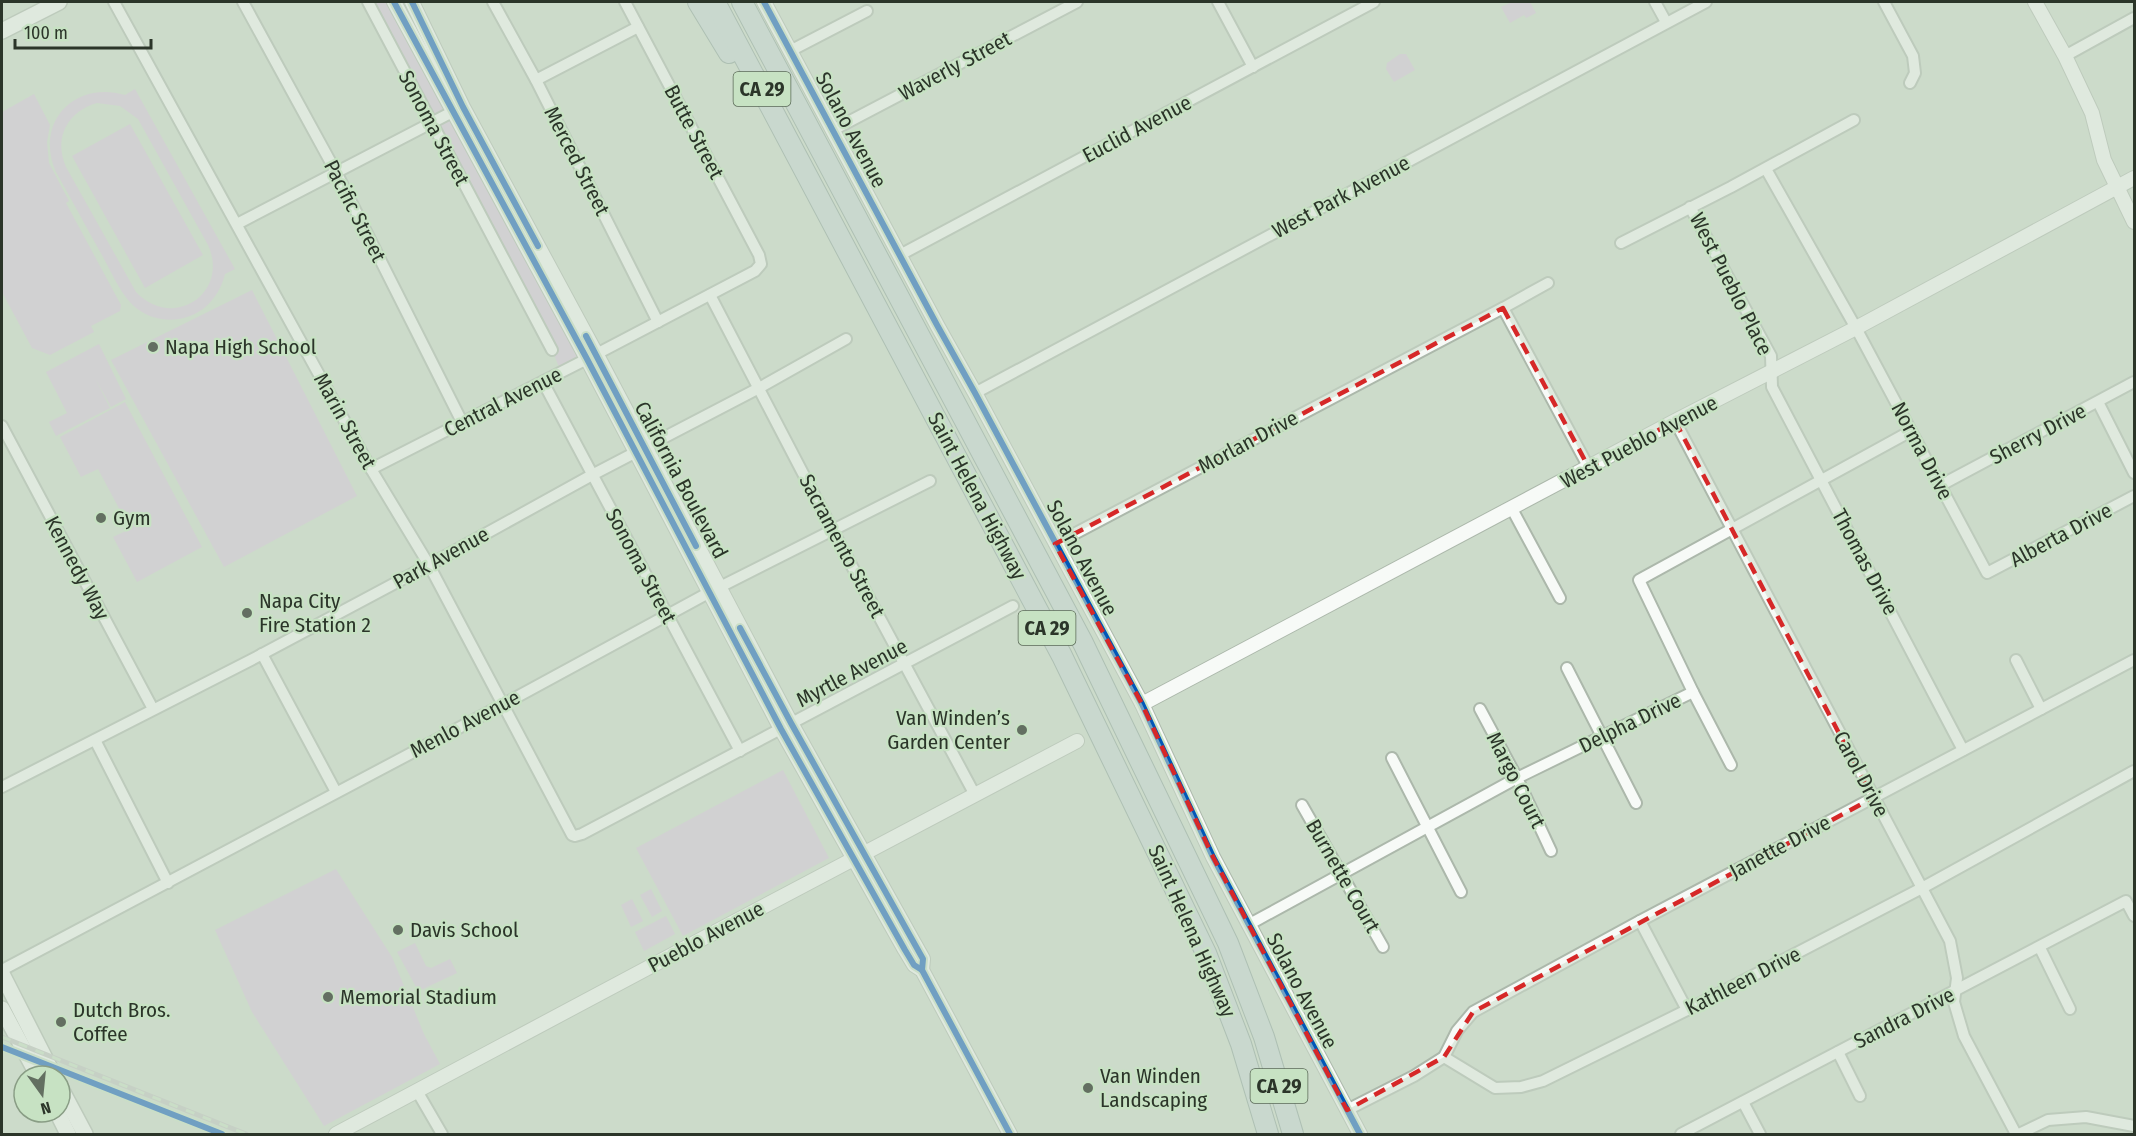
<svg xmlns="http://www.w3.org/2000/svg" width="2136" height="1136" font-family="'Fira Sans Condensed',sans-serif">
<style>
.green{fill:#d8c6db;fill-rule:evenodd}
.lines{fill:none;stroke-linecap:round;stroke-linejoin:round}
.minor-casing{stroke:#acb8ab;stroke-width:14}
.tertiary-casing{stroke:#acb8ab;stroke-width:16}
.secondary-casing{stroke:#acb8ab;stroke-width:18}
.motorway-casing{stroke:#8aa098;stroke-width:22}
.minor{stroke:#f7faf7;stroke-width:10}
.tertiary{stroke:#f7faf7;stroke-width:14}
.secondary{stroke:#f7faf7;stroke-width:15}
.motorway{stroke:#c5d5d3;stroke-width:20}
.rail-casing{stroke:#bfc3be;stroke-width:5}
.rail{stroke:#c7e2c3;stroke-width:3;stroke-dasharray:9;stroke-linecap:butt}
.cycleway-casing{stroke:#c7e2c3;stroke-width:10}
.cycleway{stroke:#0057b8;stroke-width:6}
.marked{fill:none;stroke:#d62828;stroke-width:4.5;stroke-dasharray:12 8;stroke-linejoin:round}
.poi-dot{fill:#636f61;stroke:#c7e2c3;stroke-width:2}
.labels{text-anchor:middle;stroke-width:4.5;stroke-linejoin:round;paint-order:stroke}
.shield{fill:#c7e2c3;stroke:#5a6957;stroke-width:1.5}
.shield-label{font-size:20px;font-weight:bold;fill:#2b3529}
.street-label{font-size:21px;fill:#2b3529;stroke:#c7e2c3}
.poi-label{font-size:21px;fill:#2b3529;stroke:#c7e2c3;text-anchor:start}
</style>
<rect width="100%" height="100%" fill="#ccdbca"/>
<g class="green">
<path d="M368,2H394L587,359L561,372L552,350Z"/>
<path d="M1512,2H1530L1536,13L1526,18L1524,15L1510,23L1501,7Z"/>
<path d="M1400,54H1406L1415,70L1394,82L1386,69L1387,63Z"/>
<path d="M135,89L235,269L225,274C220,294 207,311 187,317C171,322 153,320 139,310C122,298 113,275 103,257C87,229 72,200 56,172C34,123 74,80 125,95ZM97,103L120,106L138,119L208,245C230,293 173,331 136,292L66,167C53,138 68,111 97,103Z"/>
<path d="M34,94L50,125L47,142L49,163L69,201L66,203L121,305L120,311L91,326L94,332L50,355L32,348L2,292V112Z"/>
<path d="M130,124L203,255L145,288L72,156Z"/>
<path d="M252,290L357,496L224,567L111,360Z"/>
<path d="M99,344L126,399L111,407L96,380L110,408L56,436L49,422L67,413L46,372Z"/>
<path d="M125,402L202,547L137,582L113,537L130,529L98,469L81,477L60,437Z"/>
<path d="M783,770L829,858L683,936L636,848Z"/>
<path d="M336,869L392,957L424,1034L440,1064L324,1126L252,1012L215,930Z"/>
<path d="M651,889L662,911L652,917L640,895Z"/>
<path d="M632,899L643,921L631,927L621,905Z"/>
<path d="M666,916L675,934L644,951L635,932Z"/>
<path d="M415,943L426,966L431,968L450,959L457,973L423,989L416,987L397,952Z"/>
</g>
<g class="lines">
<g class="minor-casing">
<g id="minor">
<path d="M114,2L371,469L429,565L572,835L575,836L582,834L1013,606"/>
<path d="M243,2L336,172L462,422"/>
<path d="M368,2L552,350"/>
<path d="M493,2L536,80L658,322"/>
<path d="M1218,2L1253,67"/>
<path d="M1655,2L1666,22"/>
<path d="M1884,2L1913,56L1915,73L1910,83"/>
<path d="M790,51L867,11"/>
<path d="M2065,56L2134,18"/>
<path d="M536,80L638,27"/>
<path d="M833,130L1077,2"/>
<path d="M1766,169L1856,328L1987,573L2134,496"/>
<path d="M1690,207L1771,356L1772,387L1963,750"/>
<path d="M237,224L458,109"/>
<path d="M1621,243L1731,187L1854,120"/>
<path d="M900,255L1374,2"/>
<path d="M710,295L833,531L975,795"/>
<path d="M1503,308L1548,283"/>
<path d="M543,382L740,751"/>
<path d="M975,393L1706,2"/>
<path d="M2098,402L2134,473"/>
<path d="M1675,421L1950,941L1957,978L1954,1002L1964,1036L2016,1134"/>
<path d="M2,426L153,709"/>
<path d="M371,469L587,359L755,271L761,264L759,255L625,2"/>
<path d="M1941,485L2134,382"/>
<path d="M1512,509L1560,598"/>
<path d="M1055,544L1503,308L1589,468"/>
<path d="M262,654L336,792"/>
<path d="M2016,660L2041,709"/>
<path d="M1567,668L1636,803"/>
<path d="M1480,709L1517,778L1551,851"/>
<path d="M95,740L168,883"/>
<path d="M1392,758L1461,892"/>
<path d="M1731,765L1693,692L1639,580L1911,431"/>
<path d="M2,787L251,660L429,565L592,475L759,388L846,339"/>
<path d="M1302,805L1383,947"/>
<path d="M1640,921L1687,1010"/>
<path d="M1248,925L1517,778L1693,692"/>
<path d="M2040,948L2070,1009"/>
<path d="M2,970L502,705L710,592L930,481"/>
<path d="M1838,1052L1860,1096"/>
<path d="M1444,1057L1457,1031L1473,1012L1640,921L2134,660"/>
<path d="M417,1091L442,1134"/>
<path d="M1743,1102L1760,1134"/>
<path d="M1347,1110L1414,1076L1444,1057L1495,1088L1521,1087L1543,1081L1687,1010L1922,888L2134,771"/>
<path d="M1681,1134L2126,901L2134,916"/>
<path d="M2019,1134L2048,1120L2086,1117L2134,1126"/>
</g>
</g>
<g class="tertiary-casing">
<g id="tertiary">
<path d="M394,2L587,359L781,729L905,950L914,965L922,970L1010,1134"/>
<path d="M412,2L463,107L597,355L791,723L923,959L922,970"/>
<path d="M764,2L937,325L975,393L1142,704L1213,857L1360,1134"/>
<path d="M2035,2L2065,56L2092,113L2104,160L2134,222"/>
<path d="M1142,704L1675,421L1856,328L2134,178"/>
<path d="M336,1134C583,1002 829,871 1077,741"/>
</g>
</g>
<g class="secondary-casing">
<g id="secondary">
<path d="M2,31L59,2"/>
<path d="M2,974L54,1076"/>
<path d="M2,1009L38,1076"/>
<path d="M60,1087L85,1134"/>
<path d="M57,1112L68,1134"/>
</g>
</g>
<g class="motorway-casing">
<g id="motorway">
<path d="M698,2L729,53"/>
<path d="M715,2L1062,656L1206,953L1241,1044L1268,1134"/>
<path d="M742,2L1083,643L1228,943L1264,1037L1293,1134"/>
</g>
</g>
<use href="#minor" class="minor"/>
<use href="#tertiary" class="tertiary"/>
<use href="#secondary" class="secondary"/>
<use href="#motorway" class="motorway"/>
<g class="rail-casing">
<path id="rail" d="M2,1037L246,1134"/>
</g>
<use href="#rail" class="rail"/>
<g class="cycleway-casing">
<g id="cycleway">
<path d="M394,2L587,359L781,729L905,950L914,965L922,970L1010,1134"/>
<path d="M412,2L463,107L538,246"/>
<path d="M764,2L937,325L975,393L1142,704L1213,857L1360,1134"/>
<path d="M586,336L696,546"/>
<path d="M740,628L791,723L923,959L922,970"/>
<path d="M2,1047L222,1134"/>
</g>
</g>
<use href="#cycleway" class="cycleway"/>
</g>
<path d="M0 0H2136V1136H0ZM1503,308L1589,468L1675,421L1873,798L1473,1012L1444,1057L1347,1110L1213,857L1142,704L1055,544Z" fill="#ccdbca" fill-opacity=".55" fill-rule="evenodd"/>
<path class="marked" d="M1503,308L1589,468L1675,421L1873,798L1473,1012L1444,1057L1347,1110L1213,857L1142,704L1055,544Z"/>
<g class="poi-dot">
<circle cx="153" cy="347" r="6"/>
<circle cx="101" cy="518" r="6"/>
<circle cx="247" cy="613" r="6"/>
<circle cx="1022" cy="730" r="6"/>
<circle cx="398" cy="930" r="6"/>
<circle cx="328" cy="997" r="6"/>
<circle cx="61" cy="1022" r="6"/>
<circle cx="1088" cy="1088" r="6"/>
</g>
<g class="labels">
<g class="shield">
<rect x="733.5" y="72" width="57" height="34" rx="4.5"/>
<rect x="1018.5" y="611" width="57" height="34" rx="4.5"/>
<rect x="1250.5" y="1069" width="57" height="34" rx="4.5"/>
</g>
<g class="shield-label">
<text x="762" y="96">CA 29</text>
<text x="1047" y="635">CA 29</text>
<text x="1279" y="1093">CA 29</text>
</g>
<g class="street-label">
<text transform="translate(955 66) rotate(-28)" y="7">Waverly Street</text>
<text transform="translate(434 128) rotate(62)" y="7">Sonoma Street</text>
<text transform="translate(1137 129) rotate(-28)" y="7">Euclid Avenue</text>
<text transform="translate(851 130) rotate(62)" y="7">Solano Avenue</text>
<text transform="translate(694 132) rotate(62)" y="7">Butte Street</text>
<text transform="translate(577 161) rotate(63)" y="7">Merced Street</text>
<text transform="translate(1341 197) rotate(-28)" y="7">West Park Avenue</text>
<text transform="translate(355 211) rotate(63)" y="7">Pacific Street</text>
<text transform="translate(1731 284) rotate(63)" y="7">West Pueblo Place</text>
<text transform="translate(503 402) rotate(-27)" y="7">Central Avenue</text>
<text transform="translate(345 421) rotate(61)" y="7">Marin Street</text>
<text transform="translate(2038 434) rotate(-28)" y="7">Sherry Drive</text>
<text transform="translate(1248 442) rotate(-28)" y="7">Morlan Drive</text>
<text transform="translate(1639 442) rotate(-28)" y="7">West Pueblo Avenue</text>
<text transform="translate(1922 451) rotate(62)" y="7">Norma Drive</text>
<text transform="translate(681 480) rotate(62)" y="7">California Boulevard</text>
<text transform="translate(977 496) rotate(62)" y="7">Saint Helena Highway</text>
<text transform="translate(2061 535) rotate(-28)" y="7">Alberta Drive</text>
<text transform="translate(842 546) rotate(62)" y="7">Sacramento Street</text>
<text transform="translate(441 558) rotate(-29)" y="7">Park Avenue</text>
<text transform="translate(1082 558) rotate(62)" y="7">Solano Avenue</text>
<text transform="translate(1865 562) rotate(62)" y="7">Thomas Drive</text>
<text transform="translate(641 566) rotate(62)" y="7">Sonoma Street</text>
<text transform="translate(77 568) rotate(62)" y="7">Kennedy Way</text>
<text transform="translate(852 673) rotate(-28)" y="7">Myrtle Avenue</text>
<text transform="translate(1630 723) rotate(-26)" y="7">Delpha Drive</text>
<text transform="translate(465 724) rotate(-28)" y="7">Menlo Avenue</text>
<text transform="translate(1861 774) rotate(62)" y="7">Carol Drive</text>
<text transform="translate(1516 780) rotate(63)" y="7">Margo Court</text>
<text transform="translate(1780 847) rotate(-28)" y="7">Janette Drive</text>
<text transform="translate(1343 876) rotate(60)" y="7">Burnette Court</text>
<text transform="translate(1192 931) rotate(66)" y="7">Saint Helena Highway</text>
<text transform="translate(706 937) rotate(-28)" y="7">Pueblo Avenue</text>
<text transform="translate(1743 981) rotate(-27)" y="7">Kathleen Drive</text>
<text transform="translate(1302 991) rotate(62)" y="7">Solano Avenue</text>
<text transform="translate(1904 1018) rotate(-27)" y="7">Sandra Drive</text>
</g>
<g class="poi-label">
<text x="165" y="354">Napa High School</text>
<text x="113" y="525">Gym</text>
<text x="259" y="608">Napa City<tspan x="259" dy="24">Fire Station 2</tspan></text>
<text x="1010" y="725" text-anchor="end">Van Winden’s<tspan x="1010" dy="24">Garden Center</tspan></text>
<text x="410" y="937">Davis School</text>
<text x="340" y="1004">Memorial Stadium</text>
<text x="73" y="1017">Dutch Bros.<tspan x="73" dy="24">Coffee</tspan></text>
<text x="1100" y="1083">Van Winden<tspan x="1100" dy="24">Landscaping</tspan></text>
</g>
</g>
<rect width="2136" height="1136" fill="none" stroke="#2b3529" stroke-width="6"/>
<g transform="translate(42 1094) rotate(165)"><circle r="28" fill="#c7e2c3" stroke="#899d85" stroke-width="1.5"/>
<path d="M0-4.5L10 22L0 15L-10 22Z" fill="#636f61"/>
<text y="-9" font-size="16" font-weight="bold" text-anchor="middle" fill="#2b3529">N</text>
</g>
<path d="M15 39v9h136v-9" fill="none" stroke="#2b3529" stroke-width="3"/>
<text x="24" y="39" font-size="18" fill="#2b3529" stroke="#c7e2c3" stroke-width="4.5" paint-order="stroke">100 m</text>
</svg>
